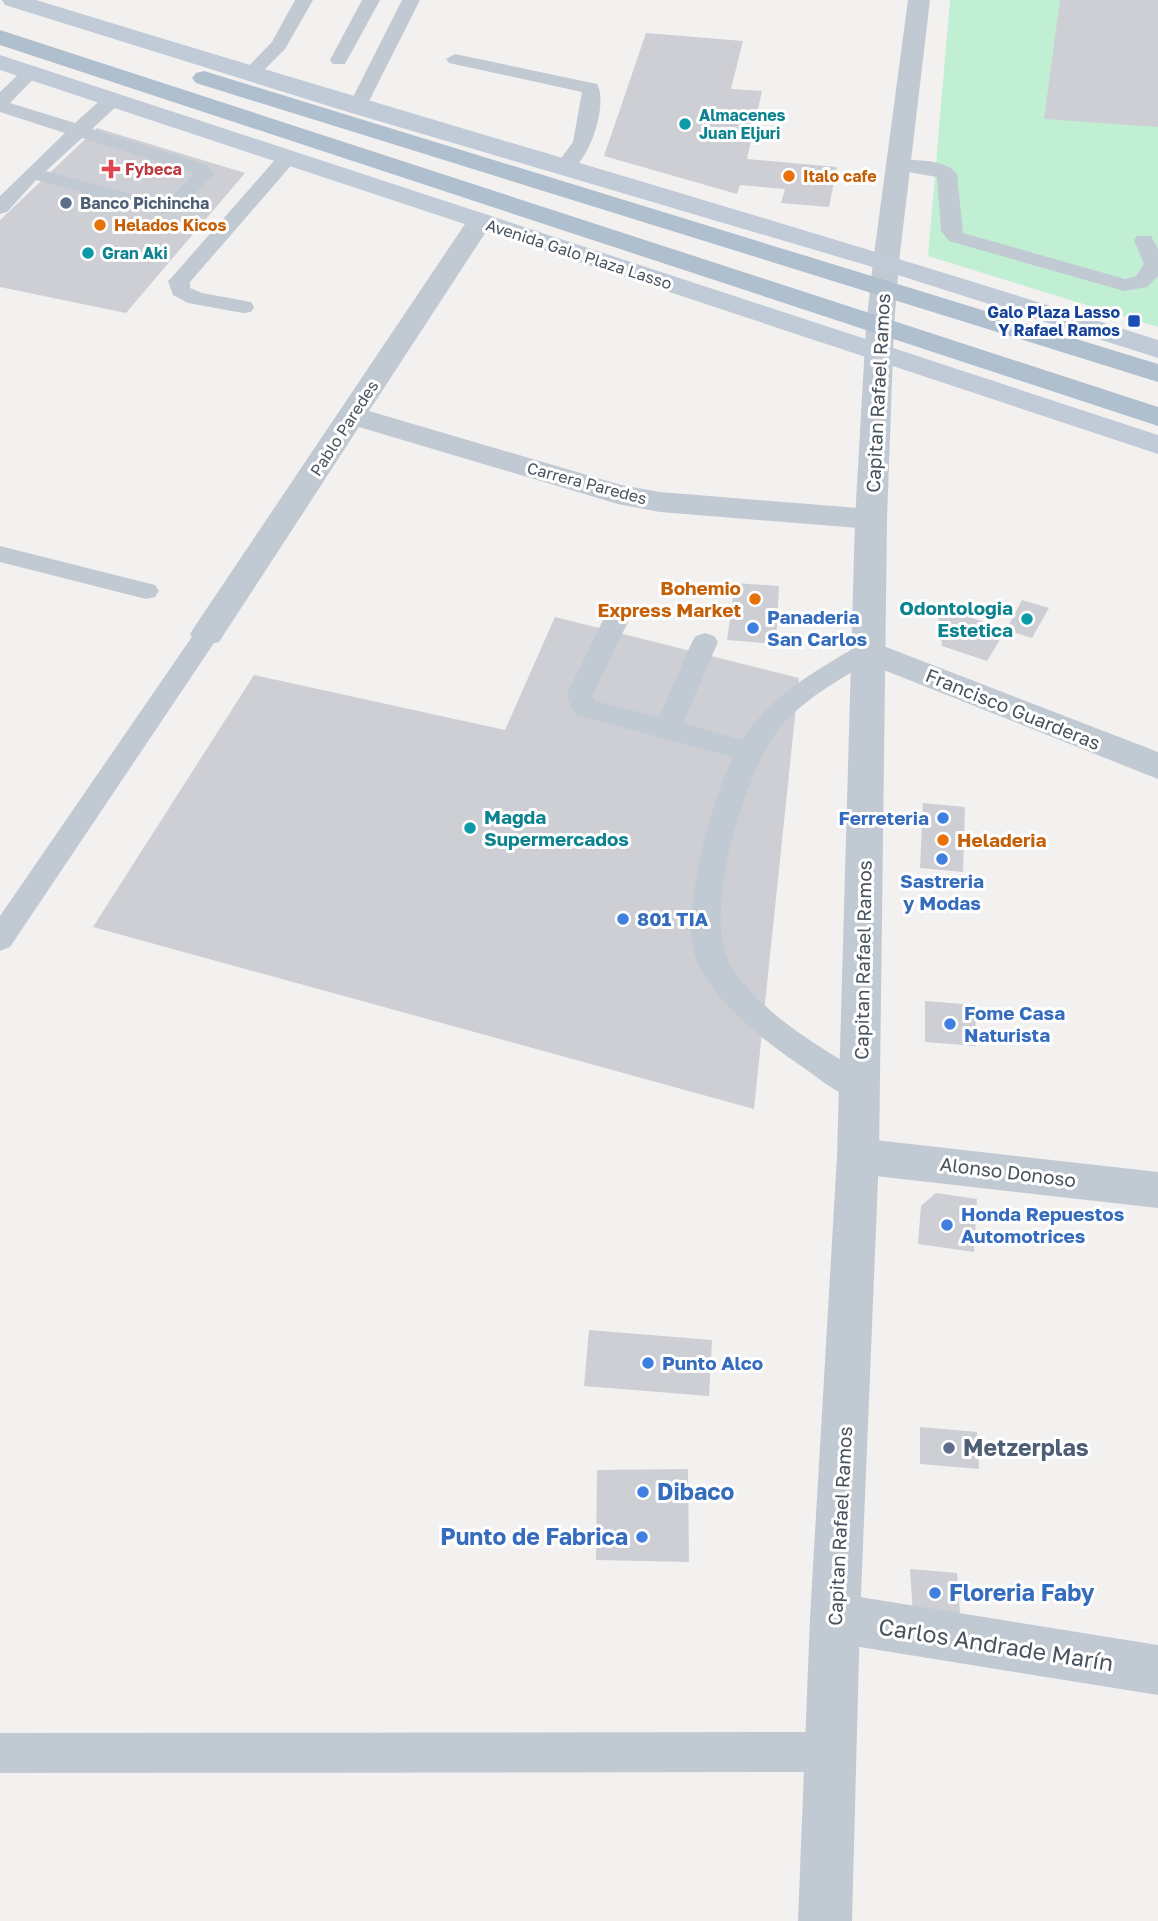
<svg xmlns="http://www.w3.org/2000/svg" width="1158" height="1921" font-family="'Golos Text',sans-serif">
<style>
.green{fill:#c0efd3}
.building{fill:#cdcfd5}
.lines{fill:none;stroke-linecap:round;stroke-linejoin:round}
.service{fill:#c1cad2;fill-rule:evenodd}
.minor{fill:#c1cad2;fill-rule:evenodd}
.tertiary{fill:#c1cad2;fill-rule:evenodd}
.secondary{fill:#c1cbd7;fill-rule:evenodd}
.primary{fill:#b0bfce;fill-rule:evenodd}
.culture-dot{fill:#0f9aa8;stroke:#fff;stroke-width:2.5}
.health-dot{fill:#e0444e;stroke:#fff;stroke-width:2.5}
.food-dot{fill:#e8710a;stroke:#fff;stroke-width:2.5}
.service-dot{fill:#5c6f8a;stroke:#fff;stroke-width:2.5}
.transit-dot{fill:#1a4fb4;stroke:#fff;stroke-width:2.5}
.shop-dot{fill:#3f7fe0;stroke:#fff;stroke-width:2.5}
.labels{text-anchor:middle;stroke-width:6;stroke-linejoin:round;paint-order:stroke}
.far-culture-label{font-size:16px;font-weight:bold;fill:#0d838f;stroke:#fff;text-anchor:start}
.far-health-label{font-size:16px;font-weight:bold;fill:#be3a42;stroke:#fff;text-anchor:start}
.far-food-label{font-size:16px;font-weight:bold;fill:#c56008;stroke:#fff;text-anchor:start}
.far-service-label{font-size:16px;font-weight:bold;fill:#4e5e75;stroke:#fff;text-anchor:start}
.far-street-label{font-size:16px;fill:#48535e;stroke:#fff}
.far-transit-label{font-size:16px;font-weight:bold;fill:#164399;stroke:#fff;text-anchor:end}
.street-label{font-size:19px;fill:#48535e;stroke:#fff}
.food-label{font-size:19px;font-weight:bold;fill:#c56008;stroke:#fff;text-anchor:end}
.culture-label{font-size:19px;font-weight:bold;fill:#0d838f;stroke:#fff;text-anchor:end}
.shop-label{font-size:19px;font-weight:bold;fill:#366cbe;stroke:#fff;text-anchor:start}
.near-service-label{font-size:23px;font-weight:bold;fill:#4e5e75;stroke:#fff;text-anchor:start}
.near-shop-label{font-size:23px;font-weight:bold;fill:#366cbe;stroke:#fff;text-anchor:start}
.near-street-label{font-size:23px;fill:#48535e;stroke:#fff}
</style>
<rect width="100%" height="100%" fill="#f3f0f0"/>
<path class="green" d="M950,0H1158V327L928,256Z"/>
<g class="building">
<path d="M1060,0H1158V127L1044,119Z"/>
<path d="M646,33L743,41L731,89L762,91L747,159L837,167L829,207L781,203L785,189L740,185L737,194L604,156Z"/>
<path d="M97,128L245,173L126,313L0,287V220Z"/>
<path d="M735,583L779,586L776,644L727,640Z"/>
<path d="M1022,600L1049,608L1032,638L1006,630L987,661L942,646L937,605L1006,630Z"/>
<path d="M555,617L799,678L754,1109L93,927L254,675L505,730Z"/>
<path d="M923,803L965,807L963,872L920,868Z"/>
<path d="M925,1001L975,1005L976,1046L925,1042Z"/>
<path d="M936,1193L977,1199L974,1252L918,1244L921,1206Z"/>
<path d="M589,1330L712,1340L709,1396L584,1386Z"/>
<path d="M920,1427L977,1432L979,1469L920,1464Z"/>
<path d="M688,1469L689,1562L596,1560L597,1470Z"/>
<path d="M910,1569L957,1573L961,1627L913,1614Z"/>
</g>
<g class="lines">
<g class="service">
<path d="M295,0H313L285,49L256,78H244L241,74L272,42Z"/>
<path d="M362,0H380L345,64H333L330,60Z"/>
<path d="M402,0H420L366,107L357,113L350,111L348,107Z"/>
<path d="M455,54L597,84C609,104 588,168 564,174L554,168L573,142L582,92L449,63L446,59Z"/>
<path d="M31,66L40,72L10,103L75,123L106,95H120L122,99L120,103L92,129L207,165L214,174L180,210L161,214L36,180L7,212L0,214V196L65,133L0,112V92L25,68ZM82,138L193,173V174L167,201L161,202L46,171Z"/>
<path d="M288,151L295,153L298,157L295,161L190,282V288L202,293L251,302L254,307L251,312L243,313L188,303L173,295L168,281L172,277L281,153Z"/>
<path d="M898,159C917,161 944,158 957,174L963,233L1125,279L1136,276L1144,264L1134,240L1137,236H1151L1158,249V276L1147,287L1124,291L949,241L941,231L937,177L891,169L888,165L891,161Z"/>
<path d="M0,546L155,585L159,591L155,597L146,599L0,562Z"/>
<path d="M615,613L624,616L628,622L592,696L595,701L659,717L692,642L696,636L705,633L714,636L718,642L683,723L742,740C771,695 814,672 859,645L868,642L877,645L881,651L877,657C843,678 809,695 782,725C746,767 700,917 731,966C763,1017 822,1047 871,1079L876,1088L871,1097C847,1105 821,1079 801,1066C763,1040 700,993 692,944C688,917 695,886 700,859C708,824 718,789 733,757L576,715L566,696L602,622L606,616Z"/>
<path d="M207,625L216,628L220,634L216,640L10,947L0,951V916L198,628Z"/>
<path d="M832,1732L846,1738L852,1752L846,1766L832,1772L0,1773V1733Z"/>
</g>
<g class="minor">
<path d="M908,0H930L899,262L896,268L886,270L876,268L873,262Z"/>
<path d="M480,213L489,215L493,221L369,411L621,485L660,492L871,509L882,512L887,519L882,526L871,529L660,512L618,504L359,427L219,642L207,645L195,642L190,634L195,626L467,221L471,215Z"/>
<path d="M868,640L1158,752V779L856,659L851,651L856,643Z"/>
<path d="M858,1138L1158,1172V1208L858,1174L843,1169L837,1156L843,1143Z"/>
<path d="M835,1593L1158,1645V1695L835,1643L818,1635L810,1618L818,1601Z"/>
</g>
<path class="tertiary" d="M886,254L896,256L899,262L894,327L887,519L879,1156L860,1618L852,1921H798L810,1618L837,1156L855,519L866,327L873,262L876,256Z"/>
<g class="secondary">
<path d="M2,0H36C410,115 786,221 1158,340V358L876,268L348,112L5,5Z"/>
<path d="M0,55L1158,435V454L0,70Z"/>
</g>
<g class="primary">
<path d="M0,30L1158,407V426L0,45Z"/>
<path d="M204,71L1158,364V382L196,83L192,78L196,73Z"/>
</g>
</g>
<g class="culture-dot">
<circle cx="685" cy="124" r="7"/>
<circle cx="88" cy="253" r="7"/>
<circle cx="1027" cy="619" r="7"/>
<circle cx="470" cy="828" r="7"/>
</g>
<path class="health-dot" d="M107.5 158.5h7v7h7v7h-7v7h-7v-7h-7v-7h7z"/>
<g class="food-dot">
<circle cx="789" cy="176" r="7"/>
<circle cx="100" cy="225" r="7"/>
<circle cx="755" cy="599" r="7"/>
<circle cx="943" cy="840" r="7"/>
</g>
<g class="service-dot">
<circle cx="66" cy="203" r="7"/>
<circle cx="949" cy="1448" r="7"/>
</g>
<rect class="transit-dot" x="1127" y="314" width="14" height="14" rx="3.5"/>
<g class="shop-dot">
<circle cx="753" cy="628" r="7"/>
<circle cx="943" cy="818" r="7"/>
<circle cx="942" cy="859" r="7"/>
<circle cx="623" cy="919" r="7"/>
<circle cx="950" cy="1024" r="7"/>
<circle cx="947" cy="1225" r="7"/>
<circle cx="648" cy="1363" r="7"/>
<circle cx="643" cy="1492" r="7"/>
<circle cx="642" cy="1537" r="7"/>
<circle cx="935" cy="1593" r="7"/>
</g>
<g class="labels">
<g class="far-culture-label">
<text x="699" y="121">Almacenes<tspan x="699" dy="18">Juan Eljuri</tspan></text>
<text x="102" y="259">Gran Aki</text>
</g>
<g class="far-health-label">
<text x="125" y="175">Fybeca</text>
</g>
<g class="far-food-label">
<text x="803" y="182">Italo cafe</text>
<text x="114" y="231">Helados Kicos</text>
</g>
<g class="far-service-label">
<text x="80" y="209">Banco Pichincha</text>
</g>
<g class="far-street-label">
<text transform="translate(579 254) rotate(18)" y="6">Avenida Galo Plaza Lasso</text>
<text transform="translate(344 428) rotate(-57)" y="6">Pablo Paredes</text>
<text transform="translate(587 483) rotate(15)" y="6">Carrera Paredes</text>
</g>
<g class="far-transit-label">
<text x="1120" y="318">Galo Plaza Lasso<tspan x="1120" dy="18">Y Rafael Ramos</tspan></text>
</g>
<g class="street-label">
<text transform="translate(878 393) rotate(-87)" y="7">Capitan Rafael Ramos</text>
<text transform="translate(1013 709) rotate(22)" y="7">Francisco Guarderas</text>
<text transform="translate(863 960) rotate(-89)" y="7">Capitan Rafael Ramos</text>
<text transform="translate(1008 1172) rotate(7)" y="7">Alonso Donoso</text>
<text transform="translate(840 1526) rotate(-87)" y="7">Capitan Rafael Ramos</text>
</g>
<g class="food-label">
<text x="741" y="595">Bohemio<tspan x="741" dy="22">Express Market</tspan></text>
<text x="957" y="847" text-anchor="start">Heladeria</text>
</g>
<g class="culture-label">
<text x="1013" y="615">Odontologia<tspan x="1013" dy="22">Estetica</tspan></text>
<text x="484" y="824" text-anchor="start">Magda<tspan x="484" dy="22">Supermercados</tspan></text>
</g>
<g class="shop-label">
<text x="767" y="624">Panaderia<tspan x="767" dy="22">San Carlos</tspan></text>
<text x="929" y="825" text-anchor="end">Ferreteria</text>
<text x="942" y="888" text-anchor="middle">Sastreria<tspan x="942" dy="22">y Modas</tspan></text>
<text x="637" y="926">801 TIA</text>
<text x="964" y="1020">Fome Casa<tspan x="964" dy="22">Naturista</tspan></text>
<text x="961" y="1221">Honda Repuestos<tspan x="961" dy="22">Automotrices</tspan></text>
<text x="662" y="1370">Punto Alco</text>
</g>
<g class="near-service-label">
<text x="963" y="1456">Metzerplas</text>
</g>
<g class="near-shop-label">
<text x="657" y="1500">Dibaco</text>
<text x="628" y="1545" text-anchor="end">Punto de Fabrica</text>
<text x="949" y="1601">Floreria Faby</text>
</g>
<g class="near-street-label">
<text transform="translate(996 1645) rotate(9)" y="8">Carlos Andrade Marín</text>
</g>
</g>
</svg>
